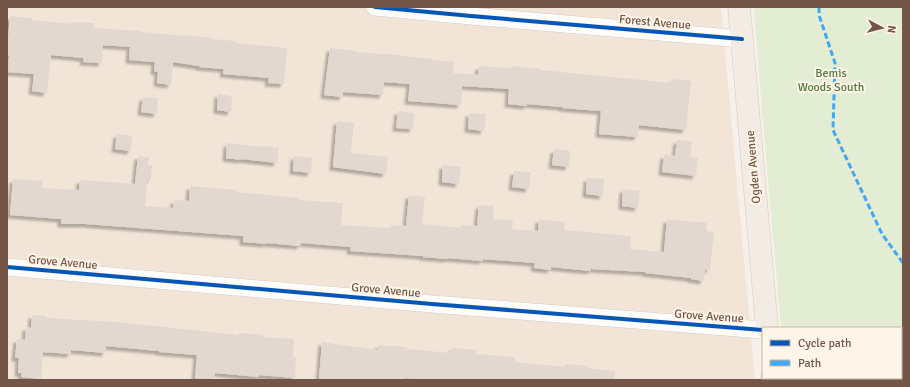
<svg xmlns="http://www.w3.org/2000/svg" width="910" height="387" font-family="Signika,sans-serif">
<style>
.residential{fill:#f2e5d8}
.green{fill:#e3edd3}
.building{fill:#e3d8d0;filter:url(#shadow)}
.lines{fill:none;stroke-linecap:round;stroke-linejoin:round}
.minor-casing{stroke:#d4ccc5;stroke-width:18}
.major-casing{stroke:#d5cbc5;stroke-width:23}
.minor{stroke:#fefdfc;stroke-width:17}
.major{stroke:#f2ece4;stroke-width:22}
.quiet{stroke:#3fa9f5;stroke-width:3;stroke-dasharray:6 3;stroke-linecap:butt}
.cycleway-casing{stroke:#fff5e8;stroke-width:6}
.cycleway{stroke:#0057b8;stroke-width:4}
.labels{text-anchor:middle;stroke-width:4;stroke-linejoin:round;paint-order:stroke}
.street-label{font-size:12px;fill:#745649;stroke:#fff5e8}
.park-label{font-size:12px;fill:#547941;stroke:#fff5e8}
</style>
<defs>
<filter id="shadow"><feDropShadow dx="-3.5" dy="3.5" stdDeviation="1" flood-color="#0004"/></filter>
</defs>
<rect width="100%" height="100%" fill="#f6f0e8"/>
<path class="residential" d="M7,7H721L755,380H7Z"/>
<path class="green" d="M754,7H903V380H786V378H901V328H781L760,87Z"/>
<g class="building">
<path d="M10,16L32,18V20L73,24V22L94,23V28L141,31V32L185,36V35L212,38V39L236,41L235,43L287,48L284,84L268,83L269,78L223,74L224,69L199,67V66L173,62L171,85L157,83L158,72L154,71L155,62L129,60L130,47L103,45L102,63L83,62L84,58L51,55L47,93L32,91L34,74L8,72L9,56H7V52Z"/>
<path d="M330,48L356,51V52L397,55L432,59V60L454,62L453,73L478,75L479,66L511,68V66L541,69V70L672,83L673,79L691,81L686,130L639,125L638,137L599,134L601,111L562,108V107L527,104V106L508,104L509,89L462,86L461,105L408,101L410,84L384,82L383,95L343,92V97L324,95Z"/>
<path d="M218,94L232,96L231,112L217,110Z"/>
<path d="M143,97L158,98L157,114L141,112Z"/>
<path d="M398,111L414,113L413,129L396,128Z"/>
<path d="M469,113L486,114L484,131L468,129Z"/>
<path d="M337,121L354,123L351,152L352,153L388,157L386,174L333,167Z"/>
<path d="M117,134L132,136L131,151L115,149Z"/>
<path d="M677,140L692,141L690,157L698,158L696,176L662,172L664,155L675,156Z"/>
<path d="M227,143L263,147V146L279,148L277,163L241,159V160L226,158Z"/>
<path d="M554,149L570,151L569,167L552,165Z"/>
<path d="M138,156L149,157L148,165H152L151,180H147L145,206L173,208L174,200L189,201L190,186L236,190V192L299,198V200L343,203L341,225L391,228V225L406,226L409,195L425,197L422,224L461,228L462,225L477,226L479,205L494,206L493,219L513,220L512,229L538,231L539,219L565,222L564,230L631,236L630,249L664,252L667,219L707,223L706,231L714,232L710,270L705,269L704,281L691,279V278L645,273V272L591,269V271L551,267V270L534,268L535,263L483,259V261L448,258V259L423,257V256L350,251L351,247L301,243L300,246L266,243V244L243,242V236L86,224H61V219L10,215L13,179L43,181L42,188L79,190L80,180L135,184Z"/>
<path d="M294,156L312,158L311,173L293,171Z"/>
<path d="M443,165L461,167L459,184L442,182Z"/>
<path d="M514,171L531,172L529,189L512,187Z"/>
<path d="M587,178L604,179L603,196L586,194Z"/>
<path d="M623,189L640,191L638,208L622,206Z"/>
<path d="M32,315L46,316V318L117,322L239,335V333L263,335V337L294,339L293,357H296L295,378L259,375V377L215,373L214,380L195,378L197,355L159,352V351L106,346V353L71,350V354L43,352L41,379L21,377L22,373H18L19,358H15L17,339L25,340L26,327L31,328Z"/>
<path d="M322,342L378,350V345L407,347V349L451,353L452,348L477,350L476,354L515,357V362L566,367V364L588,366L587,368L615,371V380H430L405,378V380H319Z"/>
</g>
<g class="lines">
<g class="minor-casing">
<g id="minor">
<path d="M375,7L471,16L742,39"/>
<path d="M7,267L432,304L763,330"/>
</g>
</g>
<g class="major-casing">
<g id="major">
<path d="M739,7L767,328"/>
<path d="M772,378V380"/>
</g>
</g>
<use href="#minor" class="minor"/>
<use href="#major" class="major"/>
<path class="quiet" d="M819,7V15L835,63L833,130L882,234L903,263"/>
<g class="cycleway-casing">
<g id="cycleway">
<path d="M375,7L471,16L742,39"/>
<path d="M7,267L432,304L763,330"/>
</g>
</g>
<use href="#cycleway" class="cycleway"/>
</g>
<g class="labels">
<g class="street-label">
<text transform="translate(655 22) rotate(5)" y="4">Forest Avenue</text>
<text transform="translate(753 167) rotate(-95)" y="4">Ogden Avenue</text>
<text transform="translate(63 262) rotate(5)" y="4">Grove Avenue</text>
<text transform="translate(386 290) rotate(5)" y="4">Grove Avenue</text>
<text transform="translate(709 316) rotate(4)" y="4">Grove Avenue</text>
</g>
<g class="park-label">
<text x="831" y="77">Bemis<tspan x="831" dy="14">Woods South</tspan></text>
</g>
</g>
<rect width="910" height="387" fill="none" stroke="#745649" stroke-width="16"/>
<rect x="762" y="327" width="140" height="52" fill="#fff5e8" stroke="#c7b5a8"/>
<rect x="770" y="340" width="20" height="6" fill="#0057b8" stroke="#c7b5a8"/>
<text x="798" y="347" font-size="12" fill="#745649">Cycle path</text>
<rect x="770" y="360" width="20" height="6" fill="#3fa9f5" stroke="#c7b5a8"/>
<text x="798" y="367" font-size="12" fill="#745649">Path</text>
<g transform="translate(882 28) rotate(97)" stroke="#fff5e8" stroke-width="3" paint-order="stroke">
<path d="M0-3L7 15L0 10L-7 15Z" fill="#745649"/>
<text y="-6" font-size="11" font-weight="bold" text-anchor="middle" fill="#745649">N</text>
</g>
</svg>
